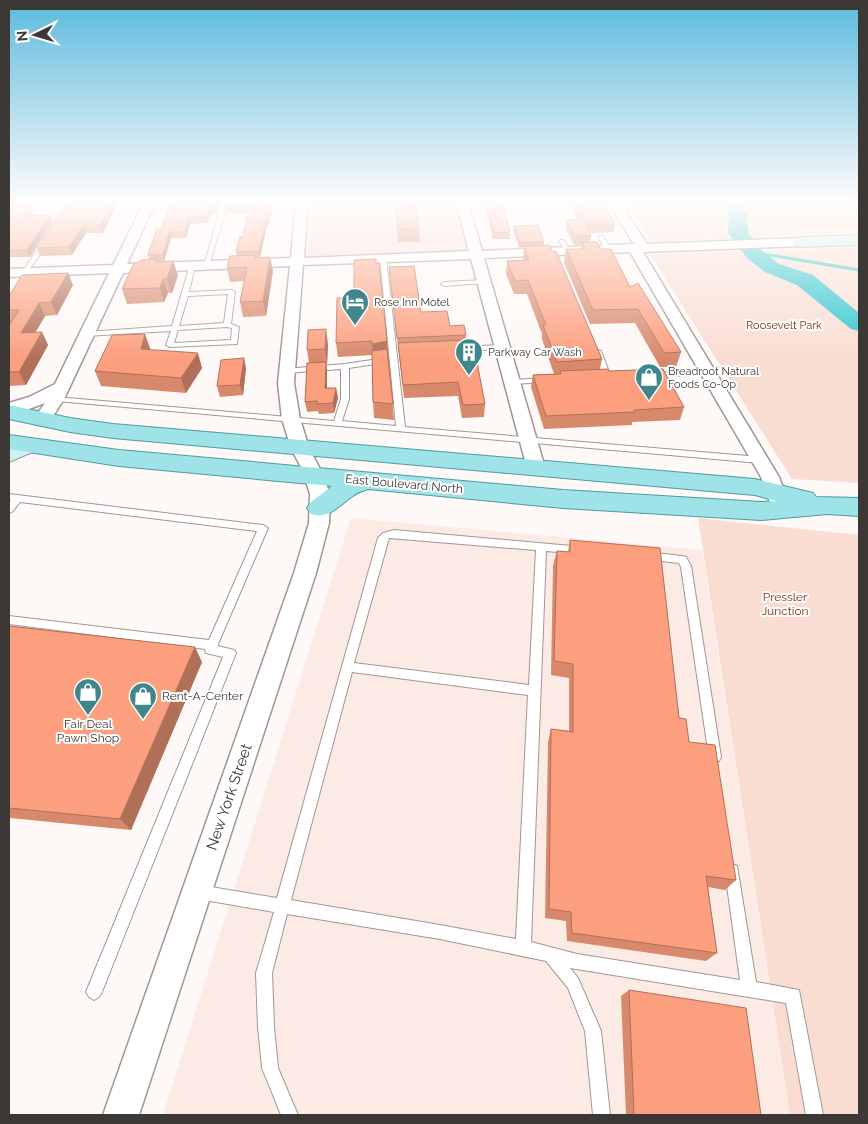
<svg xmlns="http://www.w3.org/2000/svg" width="868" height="1124" font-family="Raleway,sans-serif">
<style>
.built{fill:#fceae4}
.green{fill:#f9ddd3}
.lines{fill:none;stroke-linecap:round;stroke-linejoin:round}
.stream{stroke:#2bc4cd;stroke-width:3}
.river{fill:#2bc4cd;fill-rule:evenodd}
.lane-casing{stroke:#9f9794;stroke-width:2}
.street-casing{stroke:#9f9794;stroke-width:3}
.secondary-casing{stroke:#9f9794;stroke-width:2}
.primary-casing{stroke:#509b9f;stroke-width:2}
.lane{fill:#fff;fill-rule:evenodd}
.street{fill:#fff;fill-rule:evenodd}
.secondary{fill:#cef1f3;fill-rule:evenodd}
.primary{fill:#9de3e8;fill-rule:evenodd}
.wall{fill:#d8896c}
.shaded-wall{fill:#b06f58}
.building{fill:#fb9f7e;stroke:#b06f58}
.labels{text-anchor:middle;stroke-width:4;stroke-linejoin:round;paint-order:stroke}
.far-poi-label{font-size:11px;fill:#3b3836;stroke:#fff;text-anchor:start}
.far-park-label{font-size:11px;fill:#7f2e0c;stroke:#fff}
.street-label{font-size:12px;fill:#3b3836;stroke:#fff}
.park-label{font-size:12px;fill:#7f2e0c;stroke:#fff}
.poi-label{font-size:12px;fill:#3b3836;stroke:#fff;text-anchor:start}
.near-street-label{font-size:15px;fill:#3b3836;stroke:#fff}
</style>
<rect width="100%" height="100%" fill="#fef8f6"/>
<path class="built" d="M351,518L702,550L790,1115H163Z"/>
<g class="green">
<path d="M311,202H456L468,250L307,256Z"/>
<path d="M625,202H859V232L652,242Z"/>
<path d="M859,247V483L792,479L650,254Z"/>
<path d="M698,518L859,535V1115H790Z"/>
</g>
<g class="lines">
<path class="stream" d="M752,252L859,270"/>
<path class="river" d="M722,202H740L747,214L748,232L761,250L779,264L813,275L859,313V331L851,329L797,285L765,272L747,258L728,233L729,214Z"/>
<g class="lane-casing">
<g id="lane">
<path d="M222,202H228L209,265L204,266Z"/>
<path d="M599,236H603L611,249L610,250H606L598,237Z"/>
<path d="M44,240L49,241L27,273H23L22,272Z"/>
<path d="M560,240H564L570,251L569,252H565L559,241Z"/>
<path d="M383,256L386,258L405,427L760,457L764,460L760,463L56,401L52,399L56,397L334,421L341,399V369L287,373H284V369L345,364L385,358H388V362L349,368V399L342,421L396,426L380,258Z"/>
<path d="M190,265L195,266L189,292L232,290L235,292L231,324L239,327L237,344L170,347L166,345L171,331L86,336L82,334L86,332L172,326ZM228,294L224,323L179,326L188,296ZM227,327L232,328L231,340L174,343L178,330Z"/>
<path d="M484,280L486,281V283L444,286L441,284L444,282Z"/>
<path d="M502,345L506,347L505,349L457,351L453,349L457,347Z"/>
<path d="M594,349L601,351L611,377L610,379H604L603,377L593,351Z"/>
<path d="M708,370H711V374L654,377L650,375L654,373Z"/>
<path d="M545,378L549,380L548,382L512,384L508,382L512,380Z"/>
<path d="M9,494L263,525L268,528L218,644V646L234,650L236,653L102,992L99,997L94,1000L89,997L86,992L223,657L206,653L205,649L9,624V616L209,640L257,531L20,502L12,512L9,513V504L11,500H9Z"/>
<path d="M394,530L583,547L585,550L580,554L546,551L531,942L577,954L740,980L725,871L727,866L732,864L737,866L756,982L799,990L823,1115H806L786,1003L570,968L578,978L601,1031L610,1115H593L585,1031L568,988L546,961L440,939L287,914L272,973L274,1027L278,1068L298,1115H281L262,1068L258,1027L256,973L274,912L199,899L194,897L192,892L194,887L199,885L277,898L378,538L383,533ZM389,538L536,550L529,685L354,663ZM352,672L528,695L516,939L440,925L291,900Z"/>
<path d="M647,552L682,556L686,557L691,566L721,757L719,761L715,763L711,761L709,757L681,567L679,563L643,559L642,556L643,553Z"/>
</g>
</g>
<g class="street-casing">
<path id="street" d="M144,202H156L127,264L291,258L296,202H308L304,258L469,251L456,202H468L482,251L634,244L608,202H620L647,244L801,238L807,242L801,246L643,252L779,477L791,509L788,514L781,516L774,514L761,477L630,252L484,258L545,468L543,472L536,474L529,472L527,468L471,259L303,265L294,383L300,419L309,448L320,469L330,494L329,523L316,573L139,1115H103L294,573L309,523L310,494L302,469L291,448L282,419L278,383L290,266L123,273L64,399L48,424L42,425L36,424L33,420L45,403L29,409L9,413V403L29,397L55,384L109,273L9,277V269L113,265Z"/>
</g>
<g class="secondary-casing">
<g id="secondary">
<path d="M859,235V245L801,247L795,245L793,242L795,239L801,237Z"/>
<path d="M27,438L35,441L39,446L35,451L9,462V445Z"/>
</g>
</g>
<g class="primary-casing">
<path id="primary" d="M9,405L70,418L113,424L755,479L813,493L816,497L859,498V516L827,514L761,520L563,508L368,489C363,491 357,492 353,496C339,505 329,520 311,514L307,508L311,502L332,486L119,466L9,449V435L119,450L563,490L761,502L776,501L755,495L113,438L70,432L9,419Z"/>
</g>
<use href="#lane" class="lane"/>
<use href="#street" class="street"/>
<use href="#secondary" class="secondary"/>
<use href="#primary" class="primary"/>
</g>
<g class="wall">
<path d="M67,202H118L103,233H86L72,255L40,256L37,248Z"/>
<path d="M171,202H220L217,214H211L207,223L190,224L186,238H171L164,261H157L178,275L172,293H168L164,302L127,304L122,289L140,262L149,259L148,255L161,229Z"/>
<path d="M273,202L269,225H267L260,257H255L273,271L266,316L243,317L240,302L244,281L230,282L227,268L237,256L236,252L243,237L248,213H226L225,208Z"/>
<path d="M395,202L419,228L420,242H398Z"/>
<path d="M484,202H502L510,232V239H493Z"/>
<path d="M568,202H602L615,224L613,232L590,233L591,236L590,242L601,249L681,352L676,367H660L635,323L590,324L564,263L566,249H581L582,245H574L566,228L567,220L577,219Z"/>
<path d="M9,209L34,210L30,215L53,221L30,257H9Z"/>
<path d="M514,226L544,242V245L602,359L600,369L609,371L684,407L680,420L632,422V425L544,429L531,387L533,375L554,374L542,339V334L527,294H514L506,274L507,261L524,260L523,258L524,247H519L513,230Z"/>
<path d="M376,264L387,341L394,420L374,418L373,402L372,355L338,357L336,343L354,297Z"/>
<path d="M389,267L421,312L450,326L466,335V340L470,352L485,404L484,417L462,418L458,396L404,398Z"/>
<path d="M73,285L57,315L45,316L35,333L42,332L48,345L26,385L9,386V326L10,323H9V296Z"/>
<path d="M328,344L327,364H326L327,372V388H336L338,398L334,413L319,414L318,411L307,412L305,402L309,363L307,350Z"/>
<path d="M150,348V350L202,368L186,393L101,386L95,371Z"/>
<path d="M246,368L243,395L220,397L217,386Z"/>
<path d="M570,540L679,718L689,742L736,880L725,890L708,887L717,953L706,961L567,941L566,921L545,918L548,742L551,729L569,731V678L551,675L553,566L557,551L568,552Z"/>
<path d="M9,626L202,662L131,830L10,818L9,819Z"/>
<path d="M629,990L761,1115H626L621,996Z"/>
</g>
<g class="shaded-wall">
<path d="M112,202H118L103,233L100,225Z"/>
<path d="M217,202H220L217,214L215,208Z"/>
<path d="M271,202H273L269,225L268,219Z"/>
<path d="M31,204L34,210L26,222L23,216Z"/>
<path d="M210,208L211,214L207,223L206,217Z"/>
<path d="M50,215L53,221L30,257L27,250Z"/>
<path d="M189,218L190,224L186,238L185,232Z"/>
<path d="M266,219L267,225L260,257L259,251Z"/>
<path d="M83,225L86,233L72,255L69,247Z"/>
<path d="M169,232L171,238L164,261L163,255Z"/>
<path d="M270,257L273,271L266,316L263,301Z"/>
<path d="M173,261L178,275L172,293L167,279Z"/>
<path d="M68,273L73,285L57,315L51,302Z"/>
<path d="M163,279L168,293L164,302L160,288Z"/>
<path d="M39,303L45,316L27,346L21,333Z"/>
<path d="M326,329L328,344L327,364L325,349Z"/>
<path d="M42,332L48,345L26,385L19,372Z"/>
<path d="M145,334L150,348L146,364L141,349Z"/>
<path d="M387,341L388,355L373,358L372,344Z"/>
<path d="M198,353L202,368L186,393L181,378Z"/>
<path d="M244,358L246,368L243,395L240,385Z"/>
<path d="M326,362L327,372V398L325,388Z"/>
<path d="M336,388L338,398L334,413L333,403Z"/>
<path d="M195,647L202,662L131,830L120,819Z"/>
</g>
<g class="building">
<path d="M67,202H112L100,225H83L69,247L37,248Z"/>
<path d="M171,202H217L215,208H210L206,217L189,218L185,232H169L163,255H148L157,228L161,229Z"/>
<path d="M227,202H271L268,219H266L259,251L236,252L240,237H243L249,207L225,208Z"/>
<path d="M395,202H415L419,228L398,229Z"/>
<path d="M486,202H502L510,232L494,233Z"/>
<path d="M574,202H602L615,224L586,225L584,222L591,236H575L567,220L583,219Z"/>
<path d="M12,204H31L23,216L50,215L27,250H9V209Z"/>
<path d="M538,225L544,242L520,243L514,226Z"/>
<path d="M582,242H597L601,249H611L630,287L638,283L681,352L664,353L638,309L593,310L566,249H585Z"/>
<path d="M550,245L552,251H556L602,359L557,362L543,325H546L528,280L515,281L507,261L529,260L524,246Z"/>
<path d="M255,255L254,258L270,257L263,301L240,302L247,267L227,268L230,256Z"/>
<path d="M156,259V262L173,261L167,279H163L160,288L122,289L134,263L140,262L141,260Z"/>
<path d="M376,259V264L379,263L387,341L372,344V341L336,343L337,298L354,297V260Z"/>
<path d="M414,266L421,312L447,311L450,326L464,325L466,335L397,338L389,267Z"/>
<path d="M68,273L51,302L39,303L21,333L42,332L19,372H9V326L19,310H9V296L22,275Z"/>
<path d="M326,329L325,349L307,350L308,330Z"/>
<path d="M145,334L141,349L198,353L181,378L95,371L112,335Z"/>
<path d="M468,340L470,352H475L485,404L463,405L458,382L403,385L398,343Z"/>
<path d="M387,349L393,404L373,402L372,351Z"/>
<path d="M244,358L240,385L217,386L221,360Z"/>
<path d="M326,362L325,388H336L333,403L317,404V401L305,402L307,363Z"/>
<path d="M608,369L609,371L663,369L684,407L634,410L635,412L546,416L533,375L561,374L560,371Z"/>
<path d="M570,540L660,548L679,718L686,719L689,742L715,745L736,880L706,876L717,953L572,933L571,912L549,909L551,729L573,732V664L554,661L557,551L570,552Z"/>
<path d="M9,626L195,647L120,819L9,808Z"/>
<path d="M629,990L746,1008L761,1115H634Z"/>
</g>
<linearGradient id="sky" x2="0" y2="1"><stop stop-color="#5cbadd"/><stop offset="0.56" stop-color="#fffcfb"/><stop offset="1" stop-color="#fffcfb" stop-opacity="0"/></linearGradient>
<rect width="868" height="360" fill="url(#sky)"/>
<defs>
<g id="hotel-pin" transform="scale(1.4375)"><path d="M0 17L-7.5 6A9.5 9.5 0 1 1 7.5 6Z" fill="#3f878c" stroke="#fff"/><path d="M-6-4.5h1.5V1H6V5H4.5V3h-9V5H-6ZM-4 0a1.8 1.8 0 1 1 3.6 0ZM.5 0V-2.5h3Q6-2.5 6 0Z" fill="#fff"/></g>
<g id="building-pin" transform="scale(1.4375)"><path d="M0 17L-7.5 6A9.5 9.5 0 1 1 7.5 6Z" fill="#3f878c" stroke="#fff"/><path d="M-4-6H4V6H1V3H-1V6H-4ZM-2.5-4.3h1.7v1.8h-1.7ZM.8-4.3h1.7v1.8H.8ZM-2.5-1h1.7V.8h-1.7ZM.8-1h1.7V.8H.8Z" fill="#fff"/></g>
<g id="shop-pin" transform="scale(1.4375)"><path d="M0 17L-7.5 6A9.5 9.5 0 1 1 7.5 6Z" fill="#3f878c" stroke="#fff"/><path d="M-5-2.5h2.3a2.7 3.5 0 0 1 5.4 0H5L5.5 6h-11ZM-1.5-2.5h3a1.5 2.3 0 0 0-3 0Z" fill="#fff"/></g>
</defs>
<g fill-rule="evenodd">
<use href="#hotel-pin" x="355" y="302"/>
<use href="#building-pin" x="469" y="352"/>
<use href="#shop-pin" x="649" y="377"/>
<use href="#shop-pin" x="88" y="692"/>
<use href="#shop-pin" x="143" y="696"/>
</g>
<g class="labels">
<g class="far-poi-label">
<text x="374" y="306">Rose Inn Motel</text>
<text x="488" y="356">Parkway Car Wash</text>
<text x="668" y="375">Breadroot Natural<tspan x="668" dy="13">Foods Co-Op</tspan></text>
</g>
<g class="far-park-label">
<text x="784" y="329">Roosevelt Park</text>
</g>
<g class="street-label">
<text transform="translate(404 484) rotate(5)" y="4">East Boulevard North</text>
</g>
<g class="park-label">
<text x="785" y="601">Pressler<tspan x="785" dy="14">Junction</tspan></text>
</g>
<g class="poi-label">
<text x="162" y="700">Rent-A-Center</text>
<text x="88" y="728" text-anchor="middle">Fair Deal<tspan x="88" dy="14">Pawn Shop</tspan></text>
</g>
<g class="near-street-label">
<text transform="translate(229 797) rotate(-71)" y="5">New York Street</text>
</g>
</g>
<rect width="868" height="1124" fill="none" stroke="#3b3836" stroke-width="20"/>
<g transform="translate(35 35) rotate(265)" stroke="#ffffff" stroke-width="4" paint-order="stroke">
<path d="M0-4L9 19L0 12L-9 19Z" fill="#3b3836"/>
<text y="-8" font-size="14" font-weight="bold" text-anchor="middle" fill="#3b3836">N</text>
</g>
</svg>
